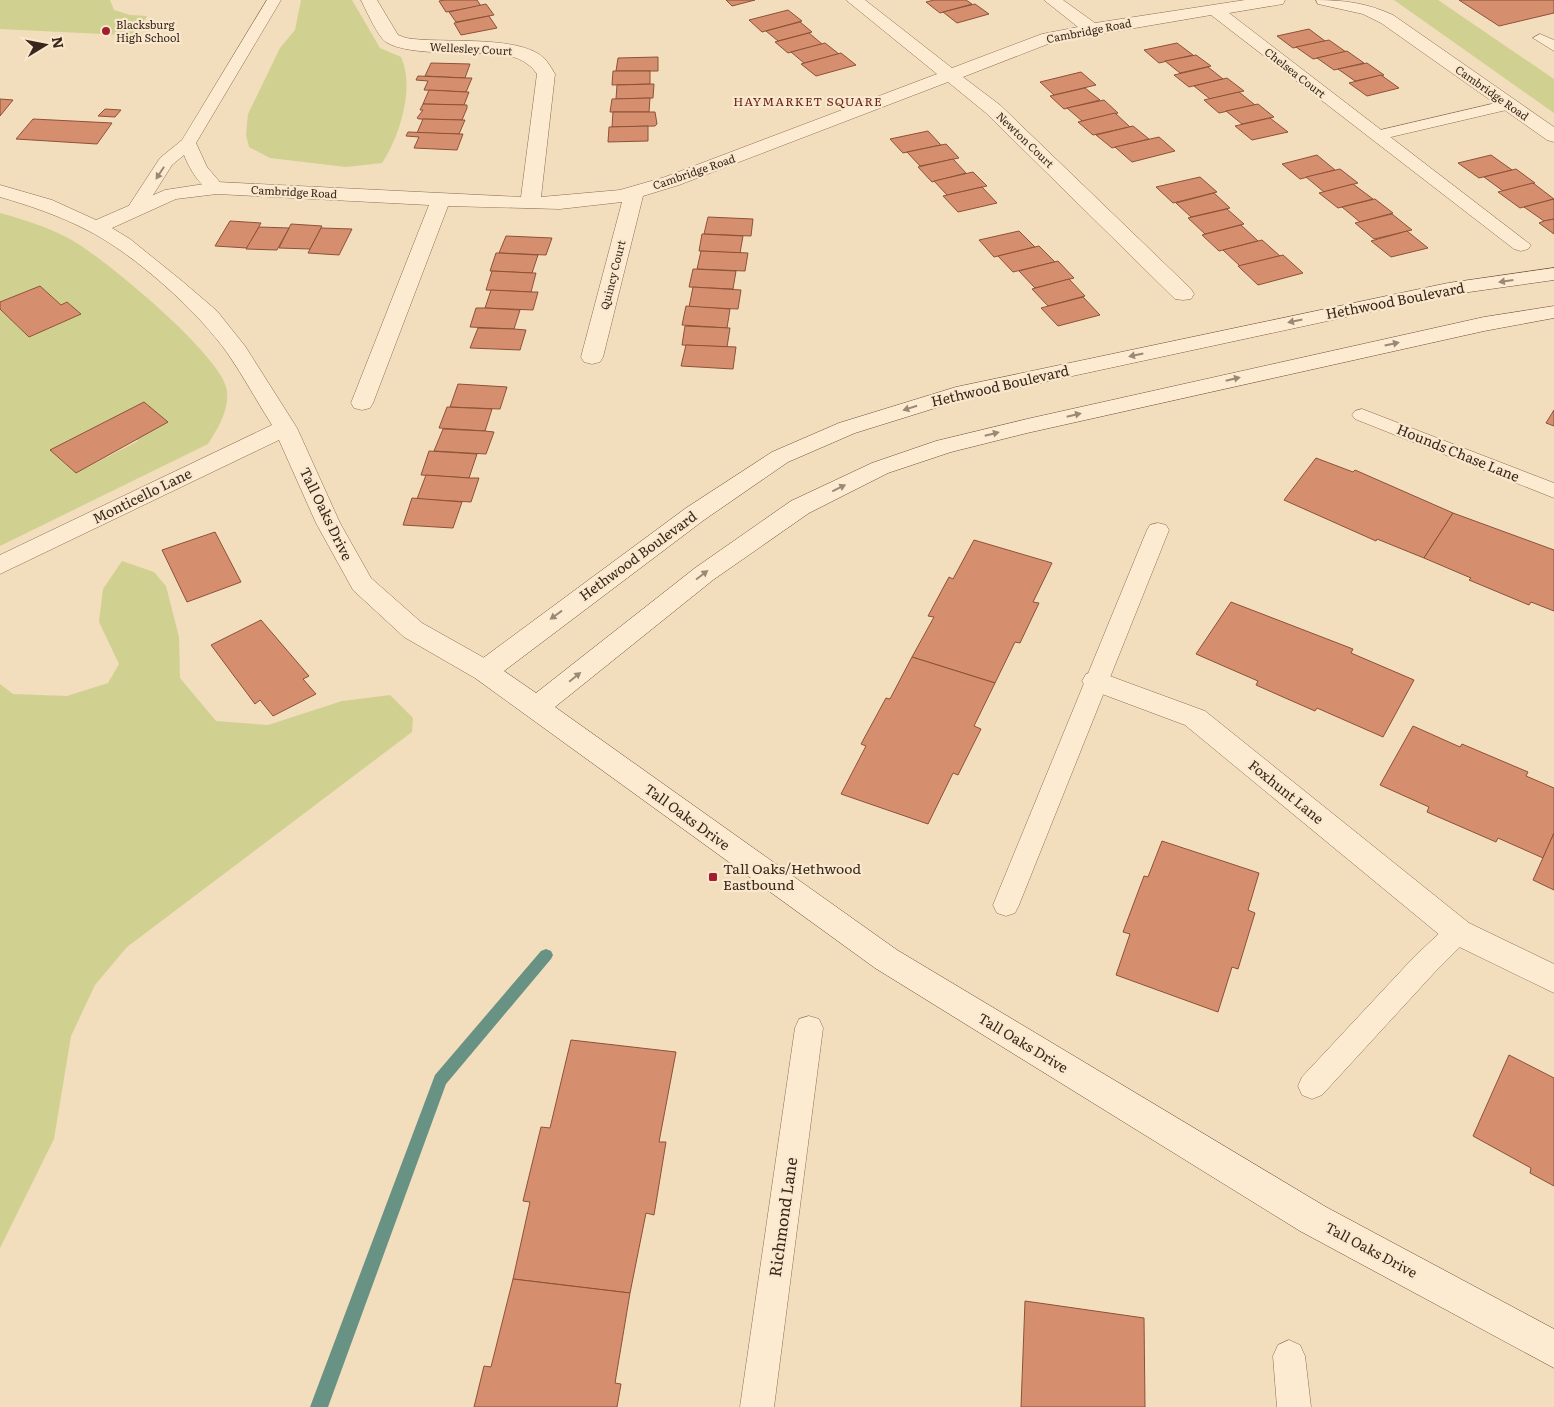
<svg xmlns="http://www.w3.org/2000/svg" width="1554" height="1407" font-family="Literata,serif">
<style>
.green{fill:#d0d190;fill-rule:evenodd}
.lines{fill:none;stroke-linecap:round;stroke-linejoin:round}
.stream{fill:#689283;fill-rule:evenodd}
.building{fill:#d58f6f;stroke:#8e5137}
.lane-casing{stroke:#8c6c54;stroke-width:1}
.street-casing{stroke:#8c6c54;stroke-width:1}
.secondary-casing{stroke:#6e4d38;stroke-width:1}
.lane{fill:#fcebd1;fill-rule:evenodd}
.street{fill:#fcebd1;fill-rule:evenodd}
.secondary{fill:#fcebd1;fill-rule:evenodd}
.oneway{fill:#9b8976}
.poi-dot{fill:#a21e2c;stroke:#f9e8cd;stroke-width:2}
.labels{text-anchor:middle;stroke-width:4.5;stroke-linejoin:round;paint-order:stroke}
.far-poi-label{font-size:11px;fill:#3a271b;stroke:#f9e8cd;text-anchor:start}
.far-street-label{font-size:11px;fill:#3a271b;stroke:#f9e8cd}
.far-neighbourhood-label{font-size:12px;letter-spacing:1px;fill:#6b1f15;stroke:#f9e8cd}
.street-label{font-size:14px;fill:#3a271b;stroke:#f9e8cd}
.poi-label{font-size:14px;fill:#3a271b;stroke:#f9e8cd;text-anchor:start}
.near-street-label{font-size:16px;fill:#3a271b;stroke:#f9e8cd}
</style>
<rect width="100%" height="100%" fill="#f2ddbd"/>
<g class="green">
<path d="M0,0H110L114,10L130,15L147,16L136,33L123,35L0,29Z"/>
<path d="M301,0H352L380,48L401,57C415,87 400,136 382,163L346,167L270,158L249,147L246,135L248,114L280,48L295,30Z"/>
<path d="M1394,0H1438L1554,79V113Z"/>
<path d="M0,213C23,219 47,227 68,238C100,254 225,358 227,391C229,411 218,428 208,444L0,546V309L29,337L81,314L67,302L61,305L40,286L0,302ZM144,402L168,422L136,439L138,441L76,473L50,450Z"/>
<path d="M122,561L154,572L166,586L179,637L180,678L216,721L268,725L342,701L390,695L413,718L412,732L127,947L95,985L71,1036L54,1139L0,1248V684L13,694L67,696L108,683L119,664L99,622L103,589Z"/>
</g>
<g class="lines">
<path class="stream" d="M546,949L551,951L553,955L551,959L446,1084L328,1407H310L435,1075L541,951Z"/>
</g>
<g class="building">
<path d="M445,0H477L481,6L446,12L439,1Z"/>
<path d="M726,0H755L732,6Z"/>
<path d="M934,0H966L972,4L940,13L926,2Z"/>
<path d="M1459,0H1554V13L1499,26Z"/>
<path d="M486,4L494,15L456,22L449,12Z"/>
<path d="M975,4L989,14L957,23L943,12Z"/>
<path d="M788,10L802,21L762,32L749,20Z"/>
<path d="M489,16L497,28L461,35L454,23Z"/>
<path d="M800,22L812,32L778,41L766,31Z"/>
<path d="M1309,29L1325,41L1293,48L1277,36Z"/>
<path d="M809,33L822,44L788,53L775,42Z"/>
<path d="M1329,40L1346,52L1313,59L1296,47Z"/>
<path d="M825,43L839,54L804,63L791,52Z"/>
<path d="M1177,43L1193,55L1159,63L1144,50Z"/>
<path d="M1347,51L1364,63L1334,70L1317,58Z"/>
<path d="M841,53L856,65L816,76L801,64Z"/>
<path d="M1196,55L1211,66L1180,73L1165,61Z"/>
<path d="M658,57V71H616L618,58Z"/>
<path d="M431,63L470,64L465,78L425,76Z"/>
<path d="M1367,63L1384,75L1355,81L1338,69Z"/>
<path d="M1208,67L1223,79L1189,87L1174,75Z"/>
<path d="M613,71H650V84L612,85Z"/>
<path d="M1081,72L1096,85L1054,95L1040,82Z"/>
<path d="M1381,75L1399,88L1367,96L1349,83Z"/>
<path d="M418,76L465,78H472L466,92L424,90L428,81L416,80Z"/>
<path d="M1227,78L1244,91L1210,99L1194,86Z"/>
<path d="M654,84L653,98L616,99L617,85Z"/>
<path d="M1085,88L1100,100L1064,109L1050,96Z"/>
<path d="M429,90L466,92H469L464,105L423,104Z"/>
<path d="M1239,92L1255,105L1219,113L1204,100Z"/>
<path d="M650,98L649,112H610L612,99Z"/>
<path d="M0,99L13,100L0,116Z"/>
<path d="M1104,100L1118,113L1082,121L1067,108Z"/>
<path d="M423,104L467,105V108L462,120L419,119L417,118L423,110H420Z"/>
<path d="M1258,104L1274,117L1242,124L1226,111Z"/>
<path d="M105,109L121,110L115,117L98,116Z"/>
<path d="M613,112H655L657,124L655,126L612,127Z"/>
<path d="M1115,113L1130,127L1093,135L1078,122Z"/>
<path d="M1270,118L1288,132L1252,140L1235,126Z"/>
<path d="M33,119L112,123L97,144L16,139Z"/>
<path d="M423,119L462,120H465L459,134L417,133Z"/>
<path d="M648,126V141L608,142L609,127Z"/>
<path d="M1133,126L1149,139L1112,148L1096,135Z"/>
<path d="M928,131L941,145L903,153L890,139Z"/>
<path d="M408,132L459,134H463L457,150L414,148L419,137L406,136Z"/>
<path d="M1159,137L1175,151L1132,162L1115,147Z"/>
<path d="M946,144L959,158L920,166L907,152Z"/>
<path d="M1317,155L1335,170L1300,179L1282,164Z"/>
<path d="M1491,155L1512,170L1479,178L1458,163Z"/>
<path d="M953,159L966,173L932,182L918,167Z"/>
<path d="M1340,169L1358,183L1324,192L1306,177Z"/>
<path d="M1516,169L1535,183L1503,191L1484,177Z"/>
<path d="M973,172L987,186L947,195L934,181Z"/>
<path d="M1200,177L1217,192L1173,203L1156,187Z"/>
<path d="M1533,183L1554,199L1520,208L1498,192Z"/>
<path d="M1353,184L1373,199L1338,208L1319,193Z"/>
<path d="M982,187L997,203L958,212L943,196Z"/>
<path d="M1214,193L1230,208L1191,217L1176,203Z"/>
<path d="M1375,199L1393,213L1360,222L1342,207Z"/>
<path d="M1554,199V219L1544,221L1524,207Z"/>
<path d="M1227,209L1244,224L1205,234L1188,218Z"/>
<path d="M1392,214L1412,230L1374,239L1355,223Z"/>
<path d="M708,217L753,219L751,236L704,234Z"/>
<path d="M1554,219V234L1539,223L1544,221Z"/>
<path d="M230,221L261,223L247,248L215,246Z"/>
<path d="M291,224L322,226L310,249L279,248Z"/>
<path d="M1241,225L1258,241L1219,251L1202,235Z"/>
<path d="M259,227L289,228L277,250L246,249Z"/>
<path d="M321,228L352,229L339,255L308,253Z"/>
<path d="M1019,231L1035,247L994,257L979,240Z"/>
<path d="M1407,231L1428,248L1391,257L1371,241Z"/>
<path d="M702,234L743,236L740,253L699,251Z"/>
<path d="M506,236L552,238L546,255L499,253Z"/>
<path d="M1262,240L1280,256L1240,266L1223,250Z"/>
<path d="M1039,246L1055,262L1013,272L998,256Z"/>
<path d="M701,251L748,253L745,271L697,269Z"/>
<path d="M496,253H499L538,255L532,273L490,271Z"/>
<path d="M1283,255L1303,273L1258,285L1238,266Z"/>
<path d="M1058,261L1074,278L1035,288L1019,271Z"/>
<path d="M693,269L736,271L733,289L689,287Z"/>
<path d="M492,271L532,273H536L531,292L486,290Z"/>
<path d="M1069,279L1085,296L1048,306L1032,289Z"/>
<path d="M40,286L61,305L67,302L81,314L29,337L0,309V302Z"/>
<path d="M693,287L741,290L738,309L689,307Z"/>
<path d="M491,290L531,292H538L533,310L485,308Z"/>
<path d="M1083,297L1100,315L1058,326L1041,308Z"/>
<path d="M686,306L730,309L727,328L682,325Z"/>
<path d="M476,308H485L520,310L514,329L470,327Z"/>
<path d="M685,326L730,328L727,347L682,345Z"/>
<path d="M478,328L514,329L526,330L520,350L470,348Z"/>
<path d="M686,345L736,347L733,369L681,366Z"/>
<path d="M458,384L507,387L500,409L450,407Z"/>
<path d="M144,402L168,422L76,473L50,450Z"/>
<path d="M447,407L492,409L485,431L439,428Z"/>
<path d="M1554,410V426L1546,423Z"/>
<path d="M443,429L485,431L494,432L486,454L434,451Z"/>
<path d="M429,451L477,454L469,478L421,475Z"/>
<path d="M1316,458L1353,472L1355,470L1453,513L1424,558L1377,539L1376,541L1284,500Z"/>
<path d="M426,475L469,478H479L471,502L417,499Z"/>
<path d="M412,498L462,502L453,528L403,525Z"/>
<path d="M1453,513L1554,550V611L1531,602L1529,605L1469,580L1471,578L1424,558Z"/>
<path d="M215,532L241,582L187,602L162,550Z"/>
<path d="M974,540L1052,563L1033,602L1039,603L1020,643L1015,642L995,683L912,657L934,617L928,616L949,577L953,579Z"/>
<path d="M1231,602L1353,649L1351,653L1414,680L1383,737L1317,708L1315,711L1283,697L1256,685L1258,681L1196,654Z"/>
<path d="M261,620L309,676L303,679L316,694L273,716L260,700L255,704L211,645Z"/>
<path d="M912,657L995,683L974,726L981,729L958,775L953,773L928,824L841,794L866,746L861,744L886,698L890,699Z"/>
<path d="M1413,726L1460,747L1462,744L1528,772L1526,776L1554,788V833L1543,858L1498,838L1496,842L1427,812L1429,807L1380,785Z"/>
<path d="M1554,833V890L1533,880Z"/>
<path d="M1162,841L1259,873L1248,910L1255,913L1238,969L1232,967L1218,1012L1116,975L1130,934L1123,932L1144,876L1148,877Z"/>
<path d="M571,1040L676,1052L659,1142H666L654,1215L646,1213L630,1293L513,1279L530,1202L523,1201L541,1127L550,1128Z"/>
<path d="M1509,1055L1554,1078V1186L1530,1173L1531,1168L1473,1136Z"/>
<path d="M513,1279L630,1293L615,1383L621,1384L617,1407H474L484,1366L491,1367Z"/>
<path d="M1025,1301L1144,1318L1145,1407H1021Z"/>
</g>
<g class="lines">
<g class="lane-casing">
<g id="lane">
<path d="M267,0H281L196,143L207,167L225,188L223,192C204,196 190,170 184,155L172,165L143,211H131L128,207L160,158L182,140Z"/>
<path d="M1540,34L1554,40V51L1533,38Z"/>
<path d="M1509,100L1517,105L1515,108L1378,140L1370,135L1372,132Z"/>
<path d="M1362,409L1554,483V498L1355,419L1352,415L1355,411Z"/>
<path d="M1158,523L1166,525L1169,530L1019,905L1015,913L1006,916L997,913L993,905L1147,530L1150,525Z"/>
<path d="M1458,921L1467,924L1471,932L1467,940L1434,973L1322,1095L1312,1099L1302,1095L1298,1086L1302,1077L1414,957L1449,924Z"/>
<path d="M809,1016L819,1019L823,1028L774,1407H740L795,1028L799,1019Z"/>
<path d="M1289,1340L1300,1345L1305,1356L1311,1407H1277L1273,1356L1278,1345Z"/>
</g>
</g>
<g class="street-casing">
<g id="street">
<path d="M361,0H377L398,35L406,38C441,44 518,34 544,58C548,62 552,69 555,74L541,197L620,190L665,177L937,74L846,0H865L952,68L1042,34L1078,27L1044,0H1063L1095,23L1245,0H1285L1283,4L1229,13L1531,245L1528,249L1521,251L1514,249L1211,15L1053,42L963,77L1000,105L1191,289L1194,294L1191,299L1183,300L1175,299L986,113L948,82L679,185L643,196L603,357L600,362L592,364L584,362L581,357L622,202L560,209L448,206L373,403L370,408L362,410L354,408L351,403L429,205L217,194L176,199L112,228L130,239L182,281L217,311L245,346L297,428L340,523L371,578L422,623L495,664L499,671L495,678L485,681L475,678L404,637L353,590L316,523L279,440L0,574V555L272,425C257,402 244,377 228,354C198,311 135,255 89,231C60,216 31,206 0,197V185L52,200L96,220L165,190L217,182L521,197L537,74C529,62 518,58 504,54C475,51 409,57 386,42C378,37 366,10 361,0Z"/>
<path d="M1316,0C1344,0 1367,3 1393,15L1554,127V142L1547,140L1381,23L1363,14L1318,4Z"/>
<path d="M1096,671L1205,711L1469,923L1554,964V993L1447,941L1185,725L1086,688L1082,681L1086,674Z"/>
</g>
</g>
<g class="secondary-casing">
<path id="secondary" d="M1554,268V280L1448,295L961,400L855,433L788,462L704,520L504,671L536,693L695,568L791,501L872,463L936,441L1027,419L1484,317L1554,306V318L1484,331L1027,433L951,452L888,473L809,513L713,580L555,707L897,950L1326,1207L1554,1329V1368L1300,1231L875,968L475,678L471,671L475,664L686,508L772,452L839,423L956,387L1448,283Z"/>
</g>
<use href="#lane" class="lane"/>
<use href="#street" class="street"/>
<use href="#secondary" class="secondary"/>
</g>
<defs><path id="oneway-solid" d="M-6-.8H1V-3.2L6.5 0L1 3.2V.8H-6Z" transform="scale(1.25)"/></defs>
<g class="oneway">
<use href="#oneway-solid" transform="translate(160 173) rotate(123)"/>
<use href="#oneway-solid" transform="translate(1506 281) rotate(172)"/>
<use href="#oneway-solid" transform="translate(1295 321) rotate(168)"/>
<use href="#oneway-solid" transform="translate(1392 344) rotate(-12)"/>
<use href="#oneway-solid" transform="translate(1136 355) rotate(168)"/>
<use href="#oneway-solid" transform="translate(1233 379) rotate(-13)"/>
<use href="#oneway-solid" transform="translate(910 408) rotate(162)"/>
<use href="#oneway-solid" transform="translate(1074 415) rotate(-13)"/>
<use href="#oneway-solid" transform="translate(992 434) rotate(-14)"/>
<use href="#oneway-solid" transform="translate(839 488) rotate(-26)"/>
<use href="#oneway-solid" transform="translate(702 575) rotate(-37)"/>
<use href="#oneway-solid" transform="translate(556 615) rotate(144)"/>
<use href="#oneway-solid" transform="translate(575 677) rotate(-39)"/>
</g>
<g class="poi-dot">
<circle cx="106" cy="31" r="5"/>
<rect x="708" y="872" width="10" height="10" rx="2.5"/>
</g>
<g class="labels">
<g class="far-poi-label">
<text x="116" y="29">Blacksburg<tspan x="116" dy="13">High School</tspan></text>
</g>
<g class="far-street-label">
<text transform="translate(1089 31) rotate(-11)" y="4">Cambridge Road</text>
<text transform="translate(471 49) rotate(3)" y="4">Wellesley Court</text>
<text transform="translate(1295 73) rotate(38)" y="4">Chelsea Court</text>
<text transform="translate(1492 93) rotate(35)" y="4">Cambridge Road</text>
<text transform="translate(1025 140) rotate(44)" y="4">Newton Court</text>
<text transform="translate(694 172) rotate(-19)" y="4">Cambridge Road</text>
<text transform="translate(294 192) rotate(3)" y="4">Cambridge Road</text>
<text transform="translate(613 275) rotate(-76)" y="4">Quincy Court</text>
</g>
<g class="far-neighbourhood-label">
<text x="808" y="106">HAYMARKET SQUARE</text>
</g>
<g class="street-label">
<text transform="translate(1395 301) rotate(-11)" y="5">Hethwood Boulevard</text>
<text transform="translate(1000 386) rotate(-13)" y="5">Hethwood Boulevard</text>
<text transform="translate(1458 453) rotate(22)" y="5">Hounds Chase Lane</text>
<text transform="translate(142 496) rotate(-26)" y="5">Monticello Lane</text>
<text transform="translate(326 514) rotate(64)" y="5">Tall Oaks Drive</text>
<text transform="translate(638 556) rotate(-36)" y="5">Hethwood Boulevard</text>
<text transform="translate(1286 792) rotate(39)" y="5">Foxhunt Lane</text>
<text transform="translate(687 817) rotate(36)" y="5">Tall Oaks Drive</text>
<text transform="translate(1023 1043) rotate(31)" y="5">Tall Oaks Drive</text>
<text transform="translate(1371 1250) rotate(28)" y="5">Tall Oaks Drive</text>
</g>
<g class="poi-label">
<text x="723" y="874">Tall Oaks/Hethwood<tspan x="723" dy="16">Eastbound</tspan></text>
</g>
<g class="near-street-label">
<text transform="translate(783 1217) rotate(-82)" y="6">Richmond Lane</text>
</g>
</g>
<g transform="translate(45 45) rotate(80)" stroke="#f9e8cd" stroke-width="4" paint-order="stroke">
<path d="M0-4L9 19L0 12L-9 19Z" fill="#3a271b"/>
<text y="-8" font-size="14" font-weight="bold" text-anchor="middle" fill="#3a271b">N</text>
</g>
</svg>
